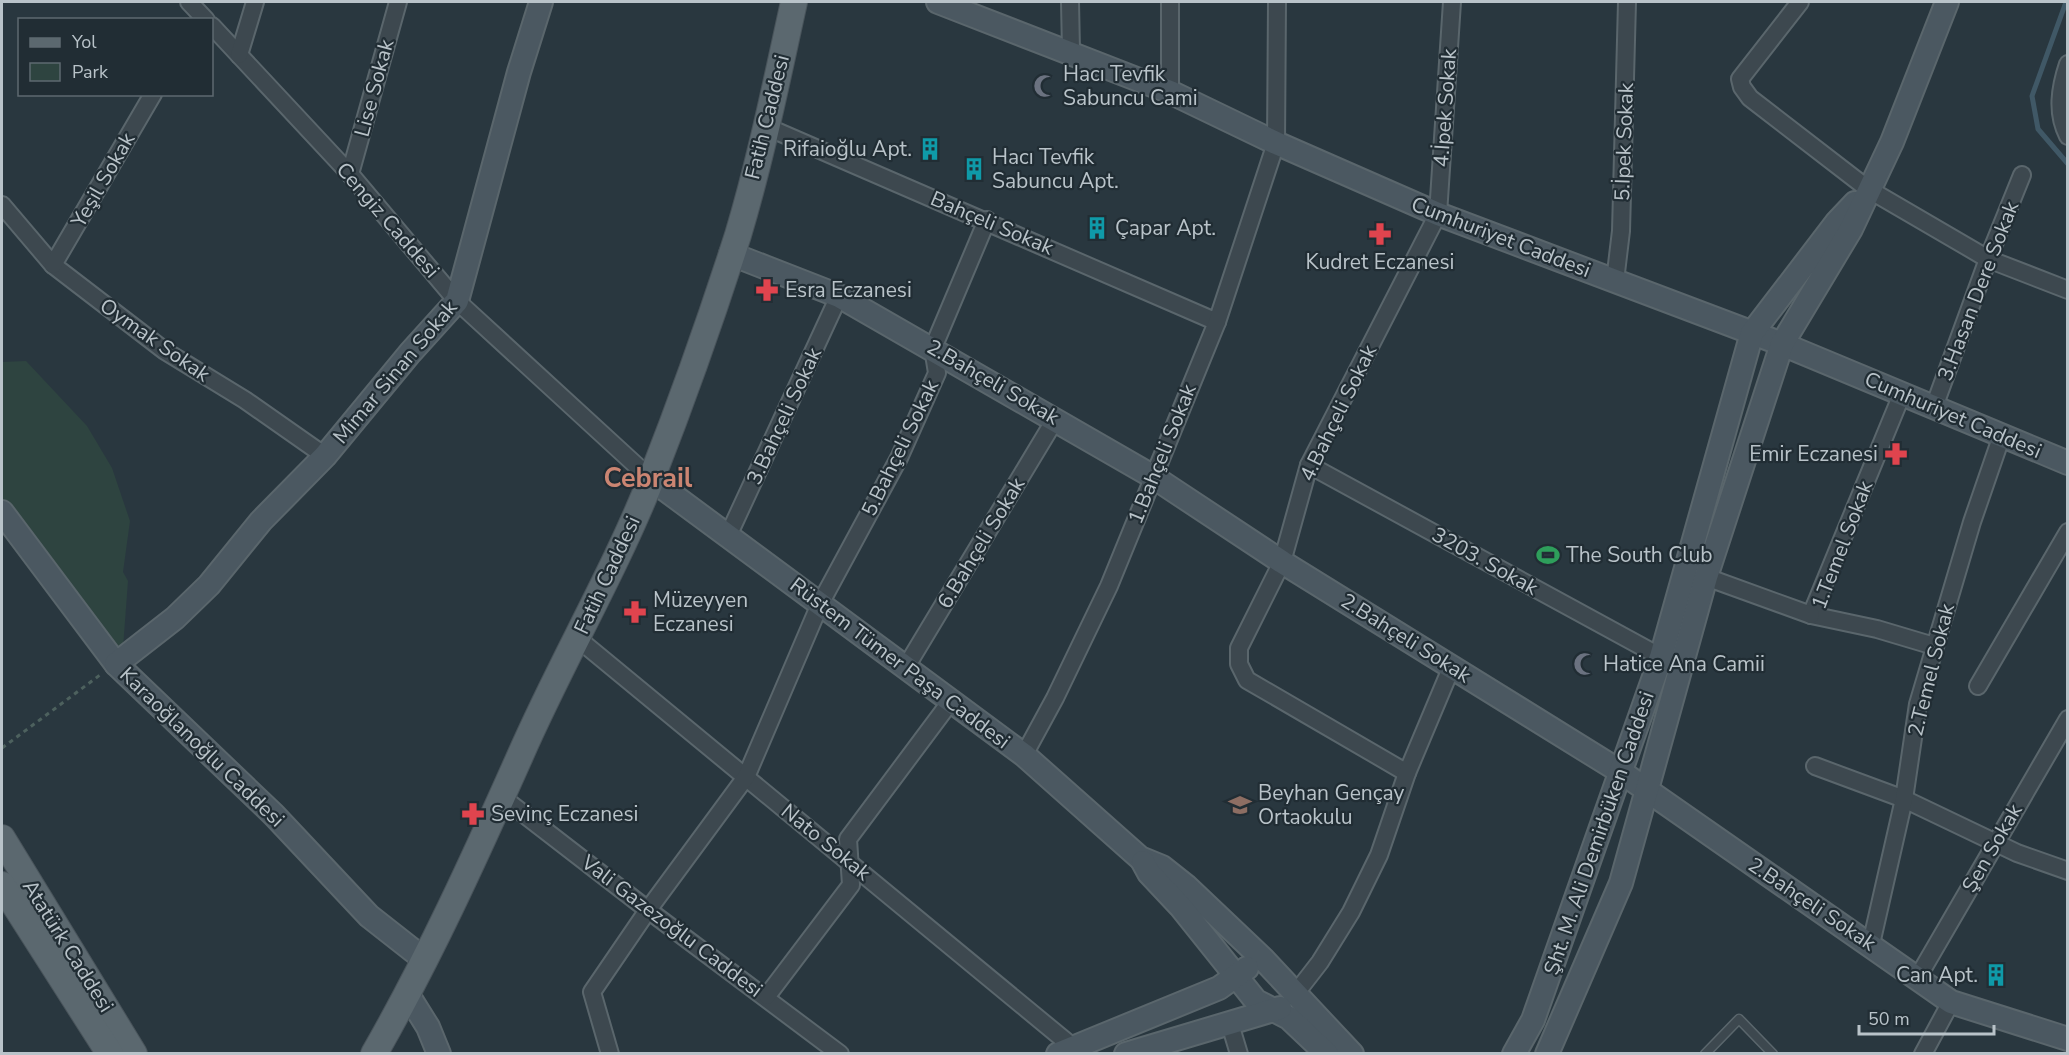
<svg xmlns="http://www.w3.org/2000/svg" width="2069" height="1055" font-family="'Nunito Sans',sans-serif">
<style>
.green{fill:#2e4440}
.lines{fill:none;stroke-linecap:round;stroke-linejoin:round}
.stream{stroke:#405866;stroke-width:5}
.lane-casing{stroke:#5a666c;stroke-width:11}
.street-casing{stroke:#5a666c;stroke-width:20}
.secondary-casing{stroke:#5a666c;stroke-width:26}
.primary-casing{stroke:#49545b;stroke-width:28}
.path{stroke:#4d615e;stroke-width:3;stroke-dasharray:4.5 4.5;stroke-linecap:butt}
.lane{stroke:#3d484f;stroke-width:8}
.street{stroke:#3d484f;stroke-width:16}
.secondary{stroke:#4b5861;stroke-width:22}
.primary{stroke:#5b686f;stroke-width:26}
.labels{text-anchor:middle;stroke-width:4.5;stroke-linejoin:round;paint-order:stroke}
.poi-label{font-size:21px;fill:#b9c3c9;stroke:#212d34;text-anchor:start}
.street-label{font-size:21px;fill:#b9c3c9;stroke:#212d34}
.district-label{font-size:27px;font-weight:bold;fill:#cb8572;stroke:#212d34}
</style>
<rect width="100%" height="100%" fill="#29373f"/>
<path class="green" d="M26,361L87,426L112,468L130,521L123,572L128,581L122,661L2,498V362Z"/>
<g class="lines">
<path class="stream" d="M2066,2L2032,96L2038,129L2068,164"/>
<g class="lane-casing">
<path id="lane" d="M1705,1054L1739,1019L1773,1054"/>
</g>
<g class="street-casing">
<g id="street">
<path d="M189,2L206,20"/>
<path d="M1070,2L1071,51"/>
<path d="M1170,2V92"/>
<path d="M1800,2L1740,79L1742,87L1750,98L1868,189L1988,259L2068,290"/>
<path d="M212,26L350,174L457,301L651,479"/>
<path d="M239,55L255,2"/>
<path d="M2068,64C2060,88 2056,113 2068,136"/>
<path d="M767,127L1217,322"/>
<path d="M350,174L398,2"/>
<path d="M2,205L53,265L165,351L245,400L325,456"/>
<path d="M53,265L153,94"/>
<path d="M1615,281L1621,231L1627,2"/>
<path d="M1902,394L1811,615L1877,629L1934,646"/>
<path d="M1934,407L1988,259L2022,175"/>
<path d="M1309,465L1661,657"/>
<path d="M728,536L839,296"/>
<path d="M1706,577L1811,615"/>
<path d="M577,638L1074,1048"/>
<path d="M906,667L1056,418"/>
<path d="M1978,686L2068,532"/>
<path d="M1024,755L1055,698L1109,586L1217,322L1276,143L1277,2"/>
<path d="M1815,766L1904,799L2017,853L2068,871"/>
<path d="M1407,773L1247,680L1239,664V648L1282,562L1309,465L1438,214L1452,2"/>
<path d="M503,798L648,910L840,1054"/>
<path d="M1871,944L1904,799L1918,704L1972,522L2002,435"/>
<path d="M1918,977L2068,719"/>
<path d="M1296,993L1320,962L1351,912L1379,855L1407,773L1452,666"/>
<path d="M767,996L851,885L848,839L951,701"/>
<path d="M1230,1024L1239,1054"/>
<path d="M610,1054L592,992L648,910L746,777L820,604L899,458L937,373L933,348L987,220"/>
<path d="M1923,1054L1951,1002"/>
</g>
</g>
<g class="secondary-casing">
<g id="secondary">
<path d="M938,2L1170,92L1276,143L1438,214L1782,344L2068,463"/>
<path d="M731,254L839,296L1152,476L1282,562L1621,772L1951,1002L2068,1039"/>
<path d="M651,479L1024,755L1140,858L1162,867L1186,886L1263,959L1352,1054"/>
<path d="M2,512L116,664L274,815L369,916L425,960"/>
<path d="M116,664L175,618L209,585L261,521L325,456L410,353L457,301L519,72L541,2"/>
<path d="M1143,862L1149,873L1180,906L1256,1001L1289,1018L1327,1054"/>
<path d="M408,995L428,1027L439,1054"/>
<path d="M1058,1054L1219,988L1247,968"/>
<path d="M1126,1054L1280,1008"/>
<path d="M1514,1054L1533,1020L1661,657L1752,333L1837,222L1855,203"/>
<path d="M1547,1054L1621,883L1706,577L1782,344L1851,229L1892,142L1947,2"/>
</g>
</g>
<g class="primary-casing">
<g id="primary">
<path d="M2,838L134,1054"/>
<path d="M2,885L110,1054"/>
<path d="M374,1054C429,958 475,857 520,756C561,662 614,573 652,477C683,398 712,316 738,235C761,158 777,79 794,2"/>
</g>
</g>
<path class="path" d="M2,748L100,675"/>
<use href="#lane" class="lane"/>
<use href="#street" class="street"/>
<use href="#secondary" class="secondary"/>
<use href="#primary" class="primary"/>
</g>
<defs>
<g id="mosque-bare" transform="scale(1.8)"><path d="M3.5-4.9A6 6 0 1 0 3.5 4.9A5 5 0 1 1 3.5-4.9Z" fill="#6b7280" stroke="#212d34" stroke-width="2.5" paint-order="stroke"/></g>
<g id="building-bare" transform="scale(1.8)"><path d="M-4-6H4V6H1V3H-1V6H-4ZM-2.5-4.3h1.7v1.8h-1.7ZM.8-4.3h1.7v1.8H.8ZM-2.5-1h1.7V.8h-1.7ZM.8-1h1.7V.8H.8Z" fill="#0f9aa8" stroke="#212d34" stroke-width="2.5" paint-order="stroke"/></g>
<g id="pharmacy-bare" transform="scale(1.8)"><path d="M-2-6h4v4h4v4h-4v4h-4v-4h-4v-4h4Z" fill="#e0444e" stroke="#212d34" stroke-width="2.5" paint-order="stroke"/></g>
<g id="stadium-bare" transform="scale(1.8)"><path d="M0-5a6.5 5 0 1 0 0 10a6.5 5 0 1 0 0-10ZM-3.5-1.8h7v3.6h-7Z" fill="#2e9e5b" stroke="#212d34" stroke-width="2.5" paint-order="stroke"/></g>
<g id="school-bare" transform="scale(1.8)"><path d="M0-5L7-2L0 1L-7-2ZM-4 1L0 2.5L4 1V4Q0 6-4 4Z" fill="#8d6e63" stroke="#212d34" stroke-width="2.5" paint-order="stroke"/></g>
</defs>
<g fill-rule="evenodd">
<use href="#mosque-bare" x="1045" y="86"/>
<use href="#building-bare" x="930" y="149"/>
<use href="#building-bare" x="974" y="169"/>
<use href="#building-bare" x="1097" y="228"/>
<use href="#pharmacy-bare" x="1380" y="234"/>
<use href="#pharmacy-bare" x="767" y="290"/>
<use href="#pharmacy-bare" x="1896" y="454"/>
<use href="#stadium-bare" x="1548" y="555"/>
<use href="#pharmacy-bare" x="635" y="612"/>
<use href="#mosque-bare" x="1585" y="664"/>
<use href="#school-bare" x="1240" y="805"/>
<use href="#pharmacy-bare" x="473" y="814"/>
<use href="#building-bare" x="1996" y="975"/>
</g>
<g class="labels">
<g class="poi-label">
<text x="1063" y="81">Hacı Tevfik<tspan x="1063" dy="24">Sabuncu Cami</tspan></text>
<text x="912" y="156" text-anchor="end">Rifaioğlu Apt.</text>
<text x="992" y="164">Hacı Tevfik<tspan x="992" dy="24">Sabuncu Apt.</tspan></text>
<text x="1115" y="235">Çapar Apt.</text>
<text x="1380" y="269" text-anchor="middle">Kudret Eczanesi</text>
<text x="785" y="297">Esra Eczanesi</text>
<text x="1878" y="461" text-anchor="end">Emir Eczanesi</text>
<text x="1566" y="562">The South Club</text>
<text x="653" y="607">Müzeyyen<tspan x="653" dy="24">Eczanesi</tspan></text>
<text x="1603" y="671">Hatice Ana Camii</text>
<text x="1258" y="800">Beyhan Gençay<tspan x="1258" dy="24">Ortaokulu</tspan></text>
<text x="491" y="821">Sevinç Eczanesi</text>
<text x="1978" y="982" text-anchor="end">Can Apt.</text>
</g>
<g class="street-label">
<text transform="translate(374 88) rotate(-75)" y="7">Lise Sokak</text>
<text transform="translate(1445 108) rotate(-86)" y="7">4.İpek Sokak</text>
<text transform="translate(767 117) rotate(-76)" y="7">Fatih Caddesi</text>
<text transform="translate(1624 142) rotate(-88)" y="7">5.İpek Sokak</text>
<text transform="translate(103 180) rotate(-60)" y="7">Yeşil Sokak</text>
<text transform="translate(388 220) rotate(49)" y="7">Cengiz Caddesi</text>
<text transform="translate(992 223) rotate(23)" y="7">Bahçeli Sokak</text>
<text transform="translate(1501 237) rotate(21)" y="7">Cumhuriyet Caddesi</text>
<text transform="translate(1978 291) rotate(-69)" y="7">3.Hasan Dere Sokak</text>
<text transform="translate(155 340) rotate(35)" y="7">Oymak Sokak</text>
<text transform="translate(395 372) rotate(-50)" y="7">Mimar Sinan Sokak</text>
<text transform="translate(993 382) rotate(30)" y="7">2.Bahçeli Sokak</text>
<text transform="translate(1338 413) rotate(-64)" y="7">4.Bahçeli Sokak</text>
<text transform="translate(1953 415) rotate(23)" y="7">Cumhuriyet Caddesi</text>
<text transform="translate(784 416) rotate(-65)" y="7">3.Bahçeli Sokak</text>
<text transform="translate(900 448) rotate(-64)" y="7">5.Bahçeli Sokak</text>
<text transform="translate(1162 454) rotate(-68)" y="7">1.Bahçeli Sokak</text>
<text transform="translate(981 543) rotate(-59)" y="7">6.Bahçeli Sokak</text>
<text transform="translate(1842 545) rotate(-69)" y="7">1.Temel Sokak</text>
<text transform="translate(1485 561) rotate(29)" y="7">3203. Sokak</text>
<text transform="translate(607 575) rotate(-65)" y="7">Fatih Caddesi</text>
<text transform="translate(1406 638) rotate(32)" y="7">2.Bahçeli Sokak</text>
<text transform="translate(900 663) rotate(37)" y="7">Rüstem Tümer Paşa Caddesi</text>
<text transform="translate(1931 670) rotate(-76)" y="7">2.Temel Sokak</text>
<text transform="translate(202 747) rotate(44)" y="7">Karaoğlanoğlu Caddesi</text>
<text transform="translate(1599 833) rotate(-71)" y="7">Şht. M. Ali Demirbüken Caddesi</text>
<text transform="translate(826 842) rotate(39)" y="7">Nato Sokak</text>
<text transform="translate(1992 848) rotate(-60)" y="7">Şen Sokak</text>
<text transform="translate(1812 904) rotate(34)" y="7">2.Bahçeli Sokak</text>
<text transform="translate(672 926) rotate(37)" y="7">Vali Gazezoğlu Caddesi</text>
<text transform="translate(68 946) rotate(58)" y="7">Atatürk Caddesi</text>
</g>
<g class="district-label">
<text x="648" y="487">Cebrail</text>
</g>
</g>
<rect width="2069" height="1055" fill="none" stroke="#b9c3c9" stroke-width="6"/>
<rect x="18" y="18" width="195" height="78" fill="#212d34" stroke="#5e6970" stroke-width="1.5"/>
<rect x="30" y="38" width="30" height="9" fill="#5b686f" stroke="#5e6970" stroke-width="1.5"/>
<text x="72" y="48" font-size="18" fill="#b9c3c9">Yol</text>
<rect x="30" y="63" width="30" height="18" fill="#2e4440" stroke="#5e6970" stroke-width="1.5"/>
<text x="72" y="78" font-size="18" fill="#b9c3c9">Park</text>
<path d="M1859 1025v9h135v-9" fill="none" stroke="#b9c3c9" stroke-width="3"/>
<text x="1868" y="1025" font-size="18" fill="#b9c3c9" stroke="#212d34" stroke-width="4.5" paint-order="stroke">50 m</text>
</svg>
